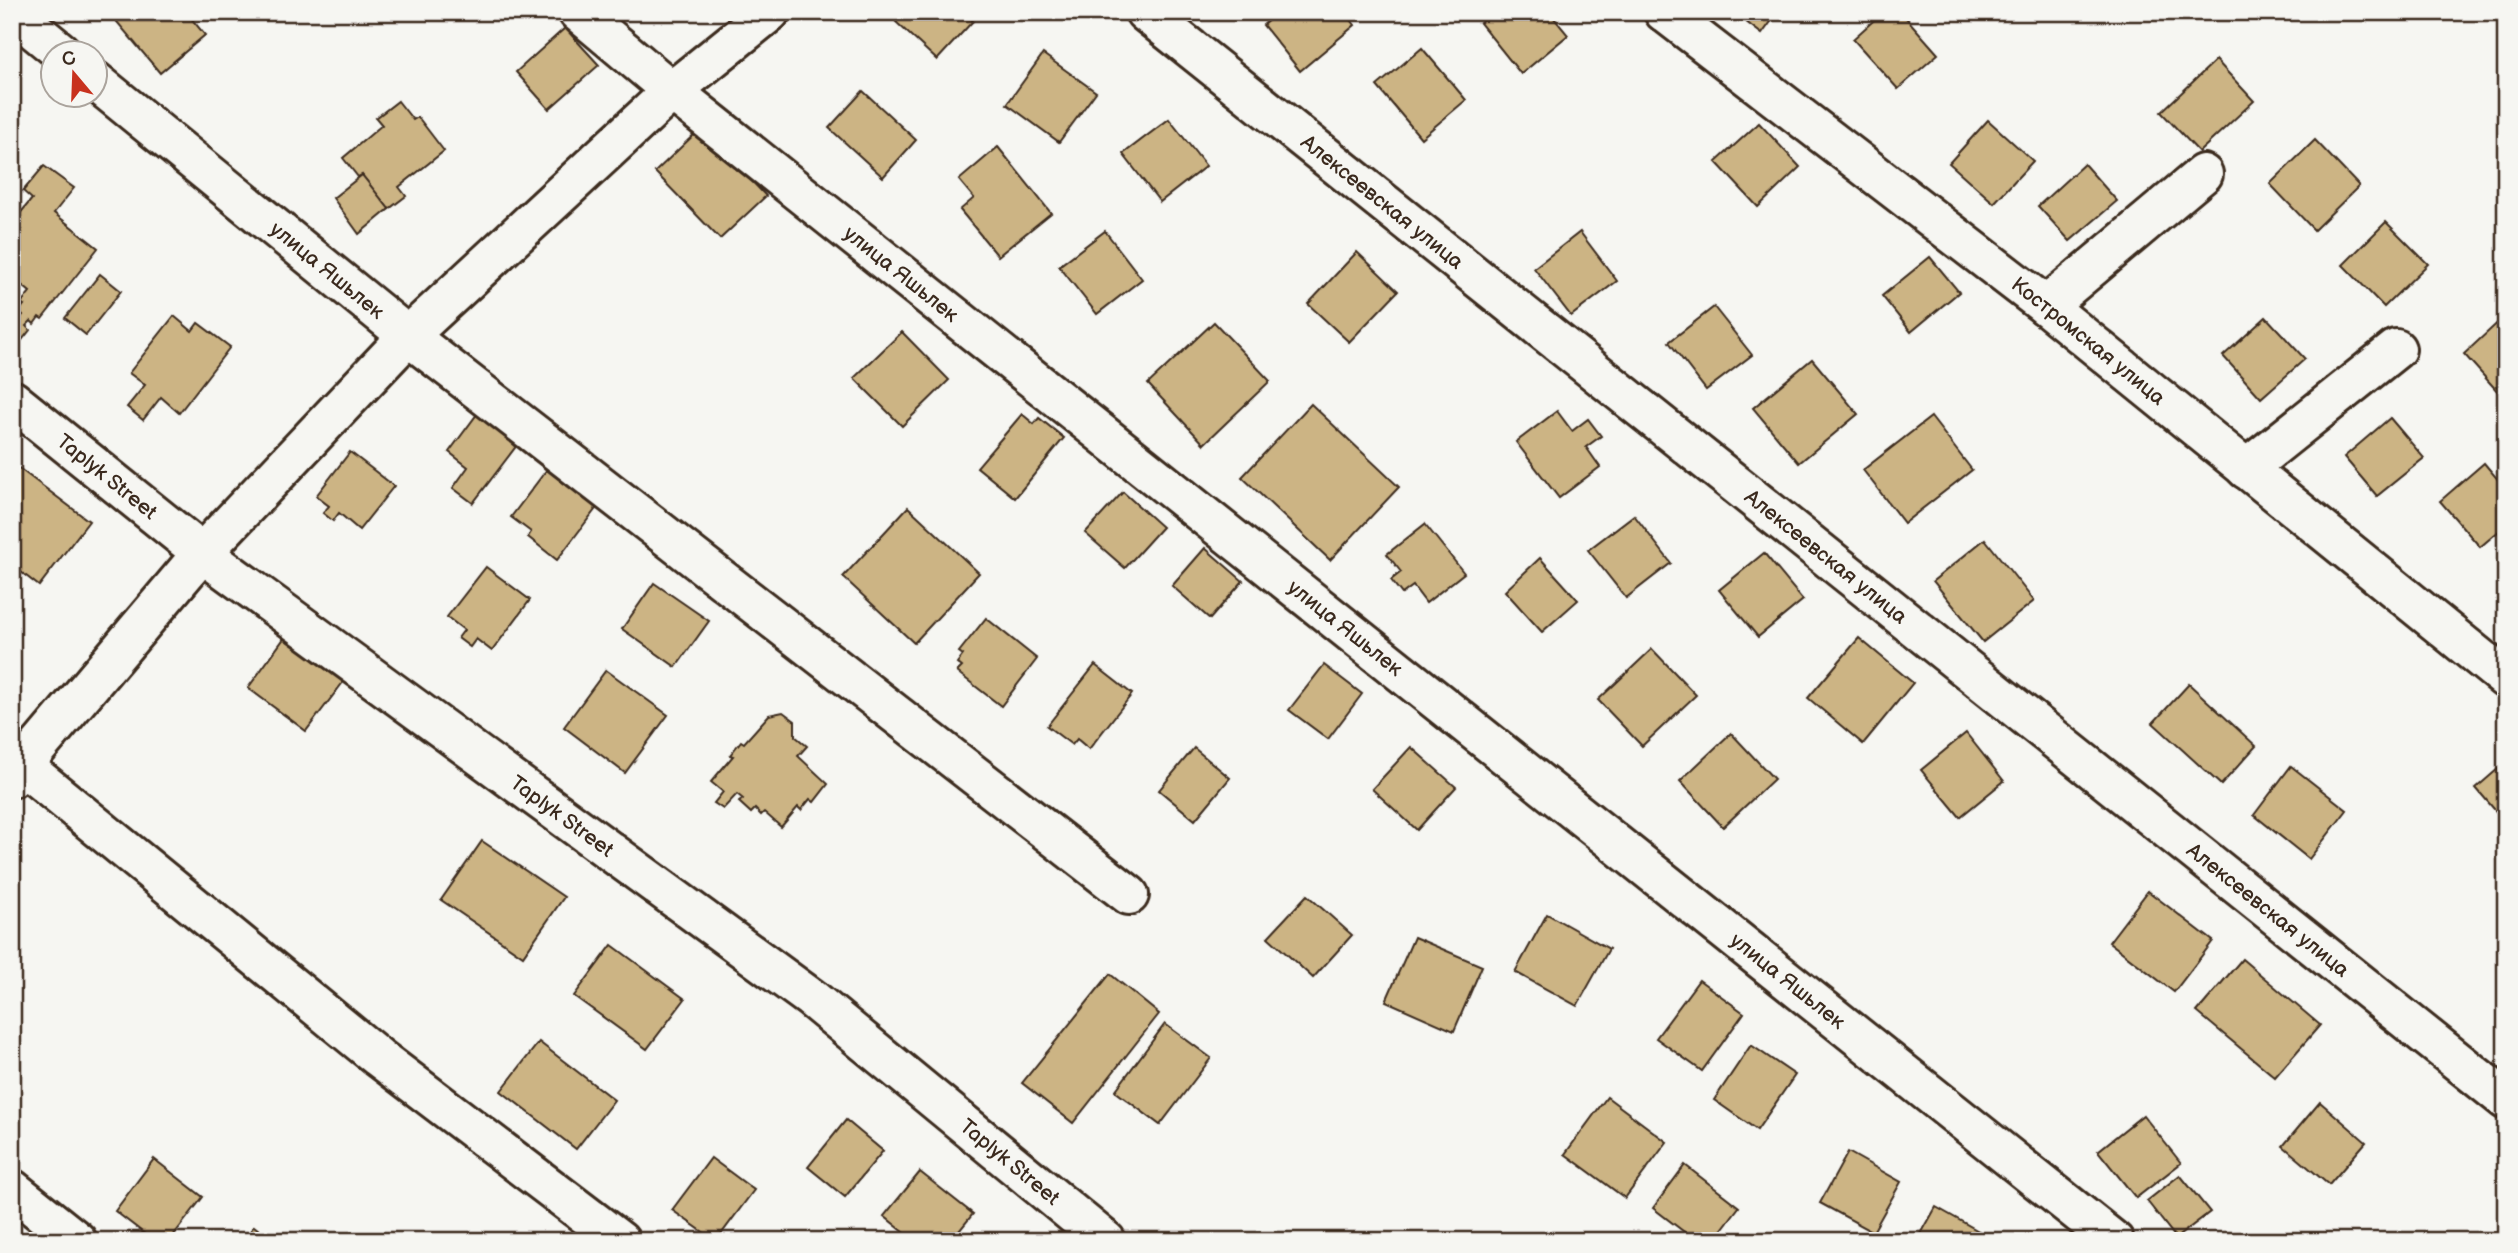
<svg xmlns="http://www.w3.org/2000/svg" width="2518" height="1253" font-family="'Balsamiq Sans',sans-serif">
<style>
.building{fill:#ccb484;stroke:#3b2a1e;stroke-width:2}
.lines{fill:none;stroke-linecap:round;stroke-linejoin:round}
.minor-casing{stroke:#3b2a1e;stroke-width:44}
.minor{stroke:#f6f6f2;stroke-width:38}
.labels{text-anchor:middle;stroke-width:7;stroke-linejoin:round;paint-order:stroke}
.street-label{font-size:21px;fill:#3b2a1e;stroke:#f6f6f2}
</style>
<rect width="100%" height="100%" fill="#f6f6f2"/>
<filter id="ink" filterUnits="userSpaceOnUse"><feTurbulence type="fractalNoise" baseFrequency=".0143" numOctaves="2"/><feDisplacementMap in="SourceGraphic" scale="14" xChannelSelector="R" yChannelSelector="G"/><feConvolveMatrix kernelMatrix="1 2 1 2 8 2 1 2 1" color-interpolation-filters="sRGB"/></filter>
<g filter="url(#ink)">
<g class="building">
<path d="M117,12H186L205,35L160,73L112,16Z"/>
<path d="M905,12H963L973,21L937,60L896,22Z"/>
<path d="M1278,12H1345L1355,25L1300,71L1263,25Z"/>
<path d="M1494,12H1549L1568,35L1521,74L1480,23Z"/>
<path d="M1733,12H1778L1762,34Z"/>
<path d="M1883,12H1901L1938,54L1898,89L1853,39Z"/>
<path d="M565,28L599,65L549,109L516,72Z"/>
<path d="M1422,48L1466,100L1421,138L1377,86Z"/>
<path d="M1043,54L1096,92L1059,142L1007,104Z"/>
<path d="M2216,60L2254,101L2199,152L2161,112Z"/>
<path d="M863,91L916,140L883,177L829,128Z"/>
<path d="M398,101L413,120L418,117L444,151L399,187L406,196L389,209L362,175L358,177L343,158L382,125L376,118Z"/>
<path d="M1169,119L1206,166L1160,202L1123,154Z"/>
<path d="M1988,120L2033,161L1994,203L1949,163Z"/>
<path d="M1759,123L1800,167L1758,207L1716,162Z"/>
<path d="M701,128L766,196L720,239L655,172Z"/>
<path d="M2315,140L2359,186L2314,230L2270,184Z"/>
<path d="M998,147L1051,213L998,256L960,210L974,198L959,180Z"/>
<path d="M2084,164L2117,201L2070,241L2038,206Z"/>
<path d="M44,166L74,188L54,213L98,248L42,319L39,317L34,324L31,321L26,326L30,330L22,340L12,332V326L23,315L19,311L24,305L21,303L30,292L12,277V223L32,199L23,191Z"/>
<path d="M362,175L389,209L359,234L333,198Z"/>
<path d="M2386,222L2428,264L2384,307L2343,265Z"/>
<path d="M1105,231L1142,279L1097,314L1059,266Z"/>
<path d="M1580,232L1617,281L1571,316L1534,268Z"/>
<path d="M1357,252L1398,291L1349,342L1308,304Z"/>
<path d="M1930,257L1959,292L1911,332L1882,296Z"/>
<path d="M100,274L121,291L86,335L65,318Z"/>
<path d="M1714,307L1752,355L1706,390L1669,342Z"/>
<path d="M2506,315V386L2499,393L2464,354Z"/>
<path d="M174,316L192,331L198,323L230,347L179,413L161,397L143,420L127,407L145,385L129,373Z"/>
<path d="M2266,317L2305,359L2261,398L2223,356Z"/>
<path d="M1214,322L1270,381L1204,444L1148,384Z"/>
<path d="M902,332L949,380L902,426L854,378Z"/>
<path d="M1812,359L1858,414L1799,463L1753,408Z"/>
<path d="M486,402L527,432L473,503L453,488L468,467L449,452Z"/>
<path d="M1311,404L1399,487L1330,560L1242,477Z"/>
<path d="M1557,411L1572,431L1588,419L1601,436L1586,447L1600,467L1559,498L1516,442Z"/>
<path d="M1022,414L1034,424L1039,418L1064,438L1015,498L977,467Z"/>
<path d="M1931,417L1972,470L1904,523L1863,470Z"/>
<path d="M2390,418L2424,458L2377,496L2344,457Z"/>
<path d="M350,452L394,486L359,530L339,513L333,521L323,513L329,506L316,496Z"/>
<path d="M2484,463L2506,489V525L2480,547L2440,501Z"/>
<path d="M16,466L89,521L39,586L12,565V471Z"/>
<path d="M548,468L598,506L557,560L528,537L531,532L511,517Z"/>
<path d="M1123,492L1162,527L1125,568L1085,533Z"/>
<path d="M908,507L979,573L914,643L843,577Z"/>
<path d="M1634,515L1671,563L1626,598L1588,550Z"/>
<path d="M1425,524L1464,573L1426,603L1413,586L1402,594L1391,580L1401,572L1387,554Z"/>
<path d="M1985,539L2034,601L1983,642L1933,581Z"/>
<path d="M1205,548L1243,581L1210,619L1172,586Z"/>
<path d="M1764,553L1803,600L1758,637L1719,590Z"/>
<path d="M1540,558L1578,600L1542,632L1505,591Z"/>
<path d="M486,567L530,600L492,651L476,639L470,647L458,638L464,630L447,617Z"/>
<path d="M654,583L709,621L676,667L622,629Z"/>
<path d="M986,618L1037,659L1001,706L957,672L962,667L957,663L963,655L959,652Z"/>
<path d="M285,637L344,681L306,731L248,688Z"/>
<path d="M1859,638L1913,683L1863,744L1808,698Z"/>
<path d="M1652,649L1696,695L1642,746L1598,700Z"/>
<path d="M1095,665L1132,694L1089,749L1077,739L1072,745L1047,726Z"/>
<path d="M1324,665L1362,694L1328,739L1289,710Z"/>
<path d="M606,670L668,715L625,773L564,727Z"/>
<path d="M2189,684L2256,746L2221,785L2153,723Z"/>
<path d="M783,712L795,721V736L807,746L798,756L828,784L814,802L810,799L801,810L798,807L781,827L764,812L761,815L755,809L751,813L739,802L743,799L737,794L723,809L714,803L723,792L711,782L733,756L730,755L741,741L744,743L769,715Z"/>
<path d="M1731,733L1774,779L1723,827L1680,781Z"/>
<path d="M1966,733L2004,781L1960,817L1921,770Z"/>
<path d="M1411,747L1456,787L1417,830L1372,789Z"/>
<path d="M1194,748L1230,778L1195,820L1159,790Z"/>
<path d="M2506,762V823L2476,788Z"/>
<path d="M2291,766L2347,810L2309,859L2254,815Z"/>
<path d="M482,841L564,897L523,956L441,900Z"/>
<path d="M2148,891L2213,941L2174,992L2109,942Z"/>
<path d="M1307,895L1352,935L1313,978L1268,937Z"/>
<path d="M1547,914L1609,949L1577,1006L1515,972Z"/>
<path d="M1414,937L1482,966L1454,1031L1386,1001Z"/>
<path d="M612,945L685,999L647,1049L574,996Z"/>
<path d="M2242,959L2320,1025L2275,1077L2197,1012Z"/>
<path d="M1110,974L1159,1014L1073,1123L1022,1083Z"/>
<path d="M1699,980L1744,1013L1702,1071L1656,1038Z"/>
<path d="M1165,1024L1211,1058L1160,1125L1115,1091Z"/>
<path d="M539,1042L614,1100L576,1149L501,1091Z"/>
<path d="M1751,1045L1795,1075L1757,1130L1714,1100Z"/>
<path d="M1607,1097L1667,1142L1625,1198L1565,1154Z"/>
<path d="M2320,1102L2366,1142L2329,1185L2283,1146Z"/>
<path d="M2143,1115L2181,1163L2136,1198L2098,1151Z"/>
<path d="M846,1120L883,1151L845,1197L808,1167Z"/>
<path d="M1848,1152L1901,1182L1873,1232L1820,1203Z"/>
<path d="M711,1158L754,1190L716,1241L672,1210Z"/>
<path d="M154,1159L203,1197L169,1241H154L115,1211Z"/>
<path d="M1685,1165L1739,1207L1713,1241H1696L1653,1208Z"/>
<path d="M920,1172L973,1214L951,1241H915L884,1216Z"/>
<path d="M2180,1175L2210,1212L2176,1238L2147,1201Z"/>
<path d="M1936,1207L1989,1237L1987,1241H1917Z"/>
<path d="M254,1226L273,1241H243Z"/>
</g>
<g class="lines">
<g class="minor-casing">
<g id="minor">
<path d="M12,12L61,52"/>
<path id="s1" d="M578,12L672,91L2114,1241"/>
<path id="s2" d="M1145,12L2506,1100"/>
<path id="s3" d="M1664,12L2046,306L2506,679"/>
<path id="s4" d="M94,80L408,336L1129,895"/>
<path d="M2046,306L2203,174"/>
<path id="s5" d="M12,400L202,553L811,998L1106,1241"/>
<path d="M2246,469L2396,349"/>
<path d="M12,757L378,1057L620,1241"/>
<path d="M12,778L202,553L408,336L672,91L770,12"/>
<path d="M12,1189L77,1241"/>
</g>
</g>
<use href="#minor" class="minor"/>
</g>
</g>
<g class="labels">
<g class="street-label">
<text dy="7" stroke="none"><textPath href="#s2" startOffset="304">Алексеевская улица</textPath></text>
<text dy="7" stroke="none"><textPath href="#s4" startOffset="301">улица Яшьлек</textPath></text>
<text dy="7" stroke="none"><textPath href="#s1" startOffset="416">улица Яшьлек</textPath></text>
<text dy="7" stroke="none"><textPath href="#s3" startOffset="537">Костромская улица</textPath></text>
<text dy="7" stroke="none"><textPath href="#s5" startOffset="122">Taplyk Street</textPath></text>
<text dy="7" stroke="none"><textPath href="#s2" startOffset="872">Алексеевская улица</textPath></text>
<text dy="7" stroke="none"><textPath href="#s1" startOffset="984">улица Яшьлек</textPath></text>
<text dy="7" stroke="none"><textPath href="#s5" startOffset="690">Taplyk Street</textPath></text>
<text dy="7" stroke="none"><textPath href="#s2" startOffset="1438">Алексеевская улица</textPath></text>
<text dy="7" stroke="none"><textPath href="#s1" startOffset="1550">улица Яшьлек</textPath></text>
<text dy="7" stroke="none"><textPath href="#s5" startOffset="1256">Taplyk Street</textPath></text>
</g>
</g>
<rect width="2518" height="1253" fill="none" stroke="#f6f6f2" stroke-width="42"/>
<rect x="21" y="21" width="2476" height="1211" fill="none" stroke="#3b2a1e" stroke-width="2.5" filter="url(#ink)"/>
<g transform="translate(74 74) rotate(341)"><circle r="33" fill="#f6f6f2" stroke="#aba49d" stroke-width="2"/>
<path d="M0-5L12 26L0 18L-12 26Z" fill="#c8321e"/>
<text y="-10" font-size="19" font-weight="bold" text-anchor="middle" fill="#3b2a1e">С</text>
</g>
</svg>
